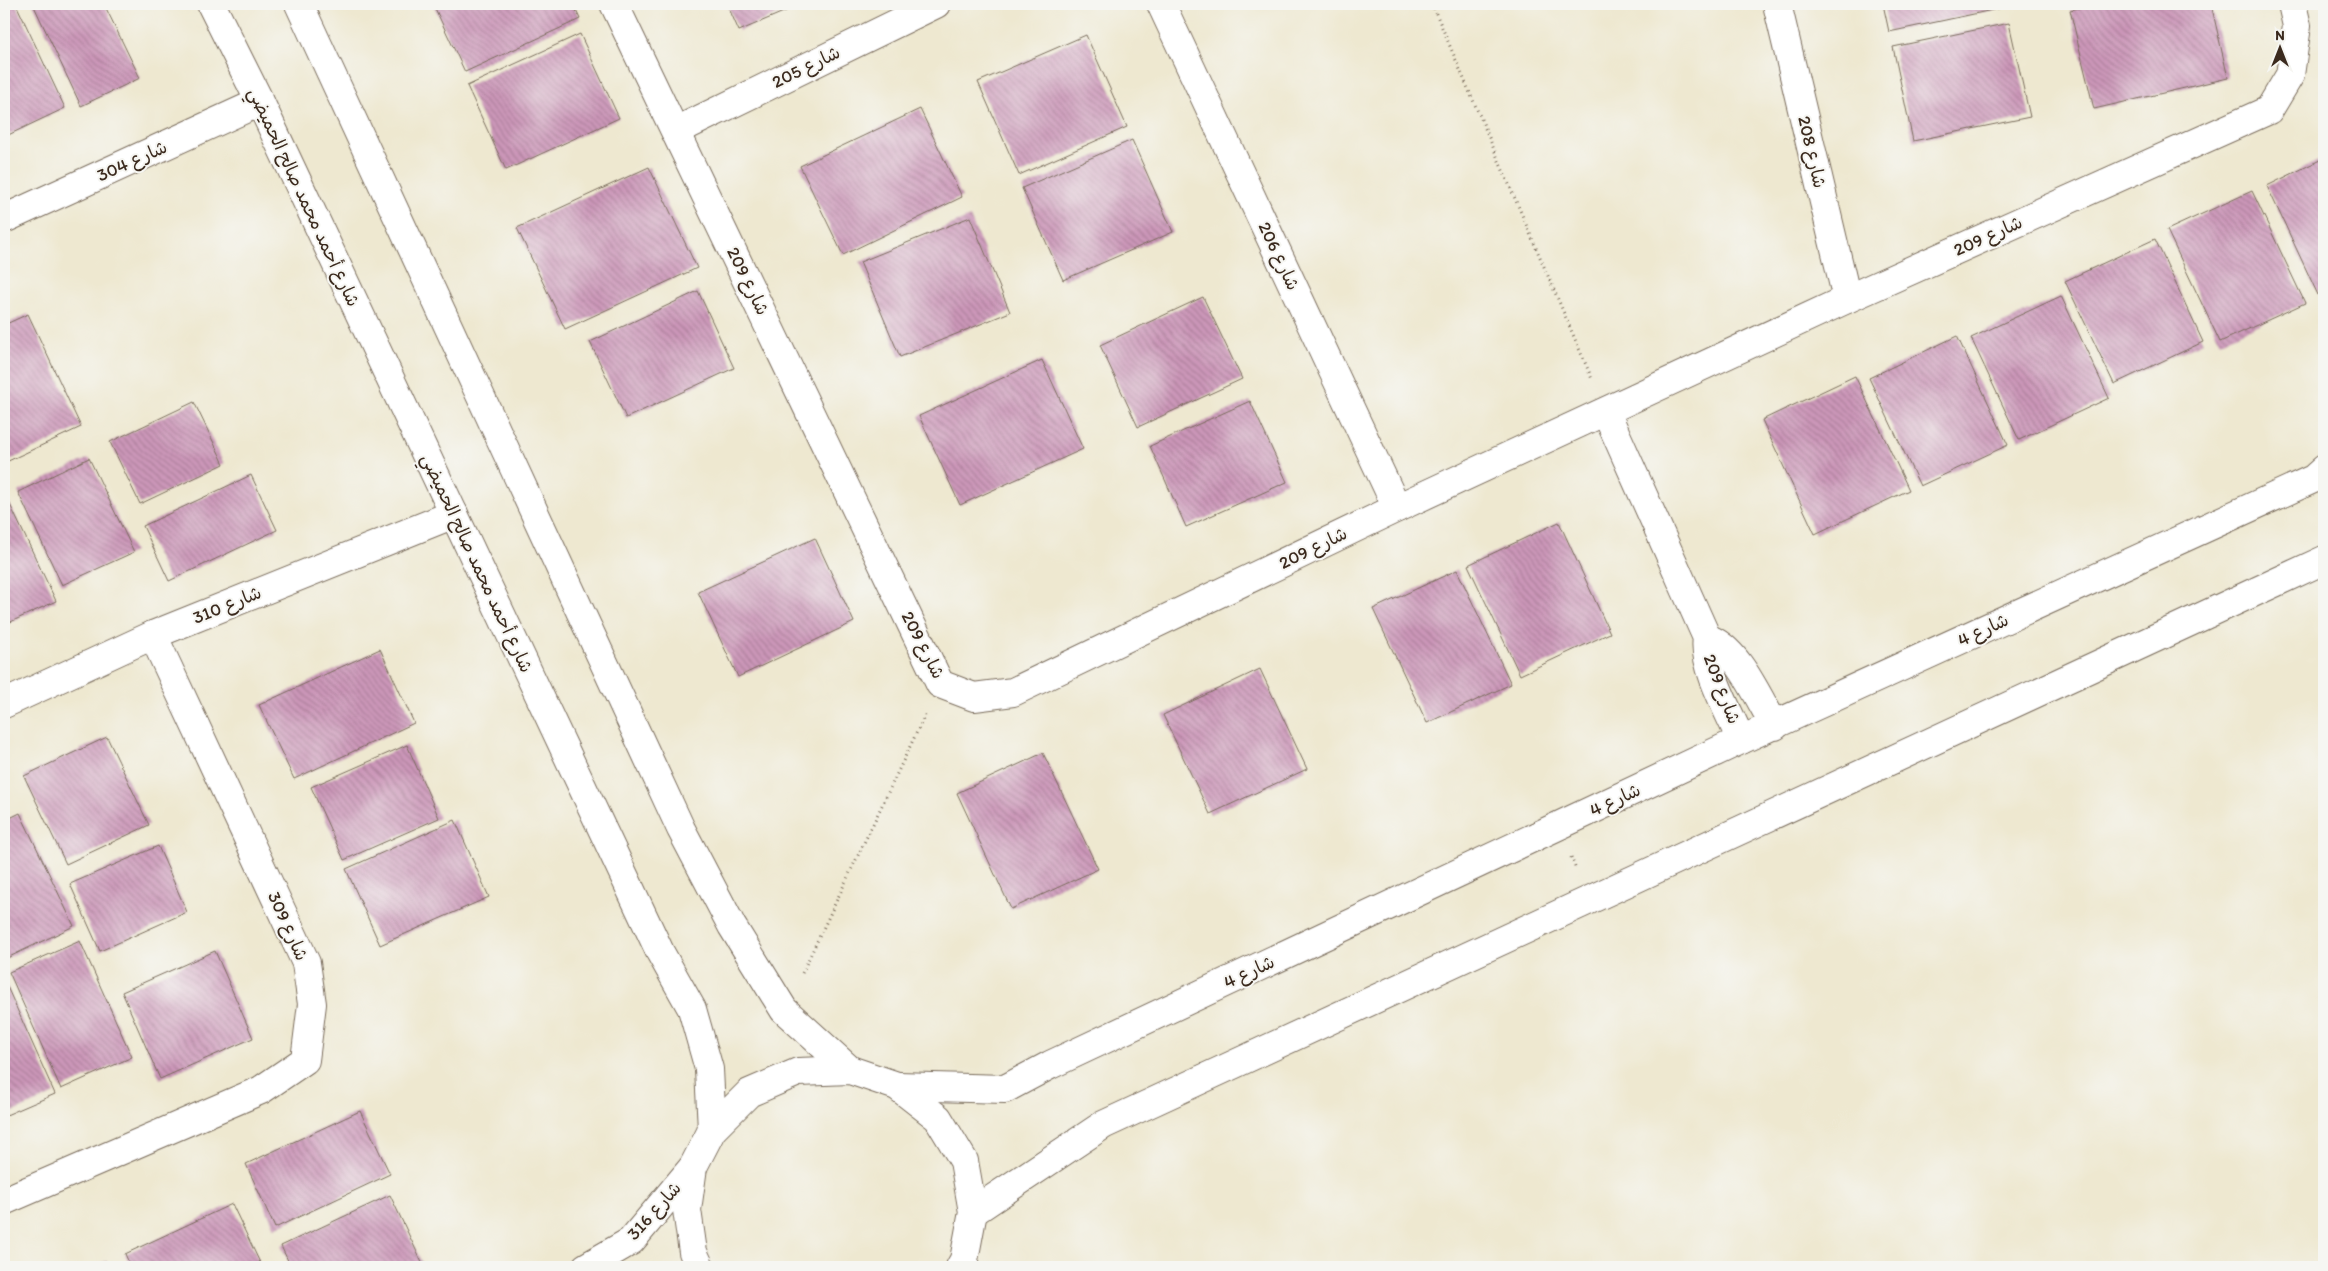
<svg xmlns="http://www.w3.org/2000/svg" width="2328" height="1271" font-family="Itim,'Playpen Sans Arabic',sans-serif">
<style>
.building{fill:url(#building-back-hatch)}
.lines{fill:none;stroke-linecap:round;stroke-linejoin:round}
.minor-casing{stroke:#7a6c5c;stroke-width:30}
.path{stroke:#7a6c5c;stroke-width:3;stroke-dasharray:1 4;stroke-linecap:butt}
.minor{stroke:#fff;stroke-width:28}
.labels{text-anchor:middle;stroke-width:4;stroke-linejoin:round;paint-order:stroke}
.street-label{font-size:18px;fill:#3b2a1e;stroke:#f6f6f2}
</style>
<defs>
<pattern id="building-back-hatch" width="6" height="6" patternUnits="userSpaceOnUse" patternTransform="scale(1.25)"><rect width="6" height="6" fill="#cc97b9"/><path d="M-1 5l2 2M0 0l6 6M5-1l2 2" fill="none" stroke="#a77b96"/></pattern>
</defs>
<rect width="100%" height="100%" fill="#f6f6f2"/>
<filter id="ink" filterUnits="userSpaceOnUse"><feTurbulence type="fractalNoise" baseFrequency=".02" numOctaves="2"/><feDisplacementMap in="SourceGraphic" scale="10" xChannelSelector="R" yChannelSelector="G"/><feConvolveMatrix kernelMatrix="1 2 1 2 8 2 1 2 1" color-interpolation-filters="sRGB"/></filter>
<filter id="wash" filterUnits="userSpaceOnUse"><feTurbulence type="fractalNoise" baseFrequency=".0096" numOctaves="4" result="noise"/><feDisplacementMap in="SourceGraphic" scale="20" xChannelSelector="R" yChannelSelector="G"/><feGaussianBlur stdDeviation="1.12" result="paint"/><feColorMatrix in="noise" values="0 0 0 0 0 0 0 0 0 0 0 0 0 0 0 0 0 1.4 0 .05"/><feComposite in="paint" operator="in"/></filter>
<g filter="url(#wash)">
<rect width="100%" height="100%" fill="#eee8d0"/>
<g id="blocks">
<g class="building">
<path d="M4,4H16L65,108L4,137Z"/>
<path d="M33,4H104L140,78L81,106Z"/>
<path d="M433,4H573L580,19L465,72Z"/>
<path d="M727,4H802L739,31Z"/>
<path d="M1883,4H2001L2002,8L1889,32Z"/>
<path d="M2096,4H2211L2228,78L2094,109L2070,10Z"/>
<path d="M2009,23L2030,117L1913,141L1893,47Z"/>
<path d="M580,34L619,118L506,170L467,86Z"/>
<path d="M1086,35L1127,127L1019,175L978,82Z"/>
<path d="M920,109L962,197L843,255L800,166Z"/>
<path d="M1132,140L1173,232L1063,280L1022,188Z"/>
<path d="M2324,158V292L2318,295L2267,186Z"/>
<path d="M649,167L697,268L565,329L517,228Z"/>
<path d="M2252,191L2305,303L2220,342L2167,230Z"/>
<path d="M970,217L1010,312L900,357L860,262Z"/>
<path d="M2155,239L2203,342L2114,384L2065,281Z"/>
<path d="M698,291L734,368L626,418L590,342Z"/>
<path d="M2061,296L2109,398L2019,440L1971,338Z"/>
<path d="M1203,297L1242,379L1138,427L1100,345Z"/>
<path d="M28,314L81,427L6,462L4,456V325Z"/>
<path d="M1957,336L2008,445L1920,486L1869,378Z"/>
<path d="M1042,360L1083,449L960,505L919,416Z"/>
<path d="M1855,376L1909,490L1815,534L1762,420Z"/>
<path d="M1250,401L1287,482L1186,527L1150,446Z"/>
<path d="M194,402L224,464L140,504L110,442Z"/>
<path d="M89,458L134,552L62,585L18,492Z"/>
<path d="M251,475L277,530L169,581L143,526Z"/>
<path d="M4,492L56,601L4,625Z"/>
<path d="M1559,522L1610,633L1520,675L1468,565Z"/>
<path d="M815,538L854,622L738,677L698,592Z"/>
<path d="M1457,570L1511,684L1427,723L1373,609Z"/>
<path d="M380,649L414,723L294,779L259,705Z"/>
<path d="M1260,669L1307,769L1210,814L1163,715Z"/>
<path d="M107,737L149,825L66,864L24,776Z"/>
<path d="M407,745L439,818L344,860L311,787Z"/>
<path d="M1043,753L1098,869L1011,909L957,793Z"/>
<path d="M20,813L74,926L5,959L4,821Z"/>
<path d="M455,820L489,897L380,945L346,869Z"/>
<path d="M158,846L187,912L100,951L70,884Z"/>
<path d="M80,941L132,1057L61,1089L9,972Z"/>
<path d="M215,951L253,1038L160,1079L122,992Z"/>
<path d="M4,980L55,1094L4,1116Z"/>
<path d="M360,1111L390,1174L275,1228L246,1164Z"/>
<path d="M390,1195L424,1267H291L281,1246Z"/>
<path d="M232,1204L262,1267H131L125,1254Z"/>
<path d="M106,1261L108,1267H93Z"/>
</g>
</g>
</g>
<g filter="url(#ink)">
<use href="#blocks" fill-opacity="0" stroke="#7a6c5c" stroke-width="1"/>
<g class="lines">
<g class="minor-casing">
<g id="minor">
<path d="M211,4L260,102L660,952L692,1009L709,1069L712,1130"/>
<path d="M299,4L681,829L732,926L784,1010L850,1070"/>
<path d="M614,4L940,684L974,697L1013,692L1397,508L1847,299L2269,110L2290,75L2297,26L2292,4"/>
<path d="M1161,4L1397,508"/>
<path d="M1777,4L1847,299"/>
<path d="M676,131L936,4"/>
<path d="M4,219L260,102"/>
<path d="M1606,412L1707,638C1702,665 1730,714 1741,740"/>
<path d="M1707,638C1738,648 1758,698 1775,726"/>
<path d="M4,704L153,635L454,514"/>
<path d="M897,1086L1005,1089L1050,1065L1741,740L2313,479L2324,469"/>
<path d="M4,1201L261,1090L305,1060L312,1004L306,963L153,635"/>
<path d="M973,1212L1103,1125L2324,560"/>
<path d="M586,1267L631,1241L693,1167"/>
<path d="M700,1267L693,1252L687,1210L693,1167L712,1130L749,1093L798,1072L850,1070L897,1086L938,1118L964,1161L973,1212L964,1260L960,1267"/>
</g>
</g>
<g class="path">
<path d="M1432,4L1592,379"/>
<path d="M1571,857L1576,870"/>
<path d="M802,973L925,715"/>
</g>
<use href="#minor" class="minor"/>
</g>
</g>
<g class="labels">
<g class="street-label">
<text transform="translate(806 67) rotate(-26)" y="6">شارع 205</text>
<text transform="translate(1812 152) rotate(77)" y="6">شارع 208</text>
<text transform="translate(132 161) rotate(-24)" y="6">شارع 304</text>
<text transform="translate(304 197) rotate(65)" y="6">شارع أحمد محمد صالح الحميضي</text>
<text transform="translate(1988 236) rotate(-24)" y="6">شارع 209</text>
<text transform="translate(1279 256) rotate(65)" y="6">شارع 206</text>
<text transform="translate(748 281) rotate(64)" y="6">شارع 209</text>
<text transform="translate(1313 548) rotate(-26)" y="6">شارع 209</text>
<text transform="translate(477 563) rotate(65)" y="6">شارع أحمد محمد صالح الحميضي</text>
<text transform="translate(227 605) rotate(-22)" y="6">شارع 310</text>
<text transform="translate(1983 630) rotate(-25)" y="6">شارع 4</text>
<text transform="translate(923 645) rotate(63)" y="6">شارع 209</text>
<text transform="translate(1722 689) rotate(69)" y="6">شارع 209</text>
<text transform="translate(1615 800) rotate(-25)" y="6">شارع 4</text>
<text transform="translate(288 926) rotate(66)" y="6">شارع 309</text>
<text transform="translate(1249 972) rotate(-25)" y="6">شارع 4</text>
<text transform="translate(654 1211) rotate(-48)" y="6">شارع 316</text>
</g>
</g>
<rect width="2328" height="1271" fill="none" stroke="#f6f6f2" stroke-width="20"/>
<g transform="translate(2280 48)" stroke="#f6f6f2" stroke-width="4" paint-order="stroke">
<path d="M0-4L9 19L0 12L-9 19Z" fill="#3b2a1e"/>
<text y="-8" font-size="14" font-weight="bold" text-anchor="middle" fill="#3b2a1e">N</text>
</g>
</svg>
